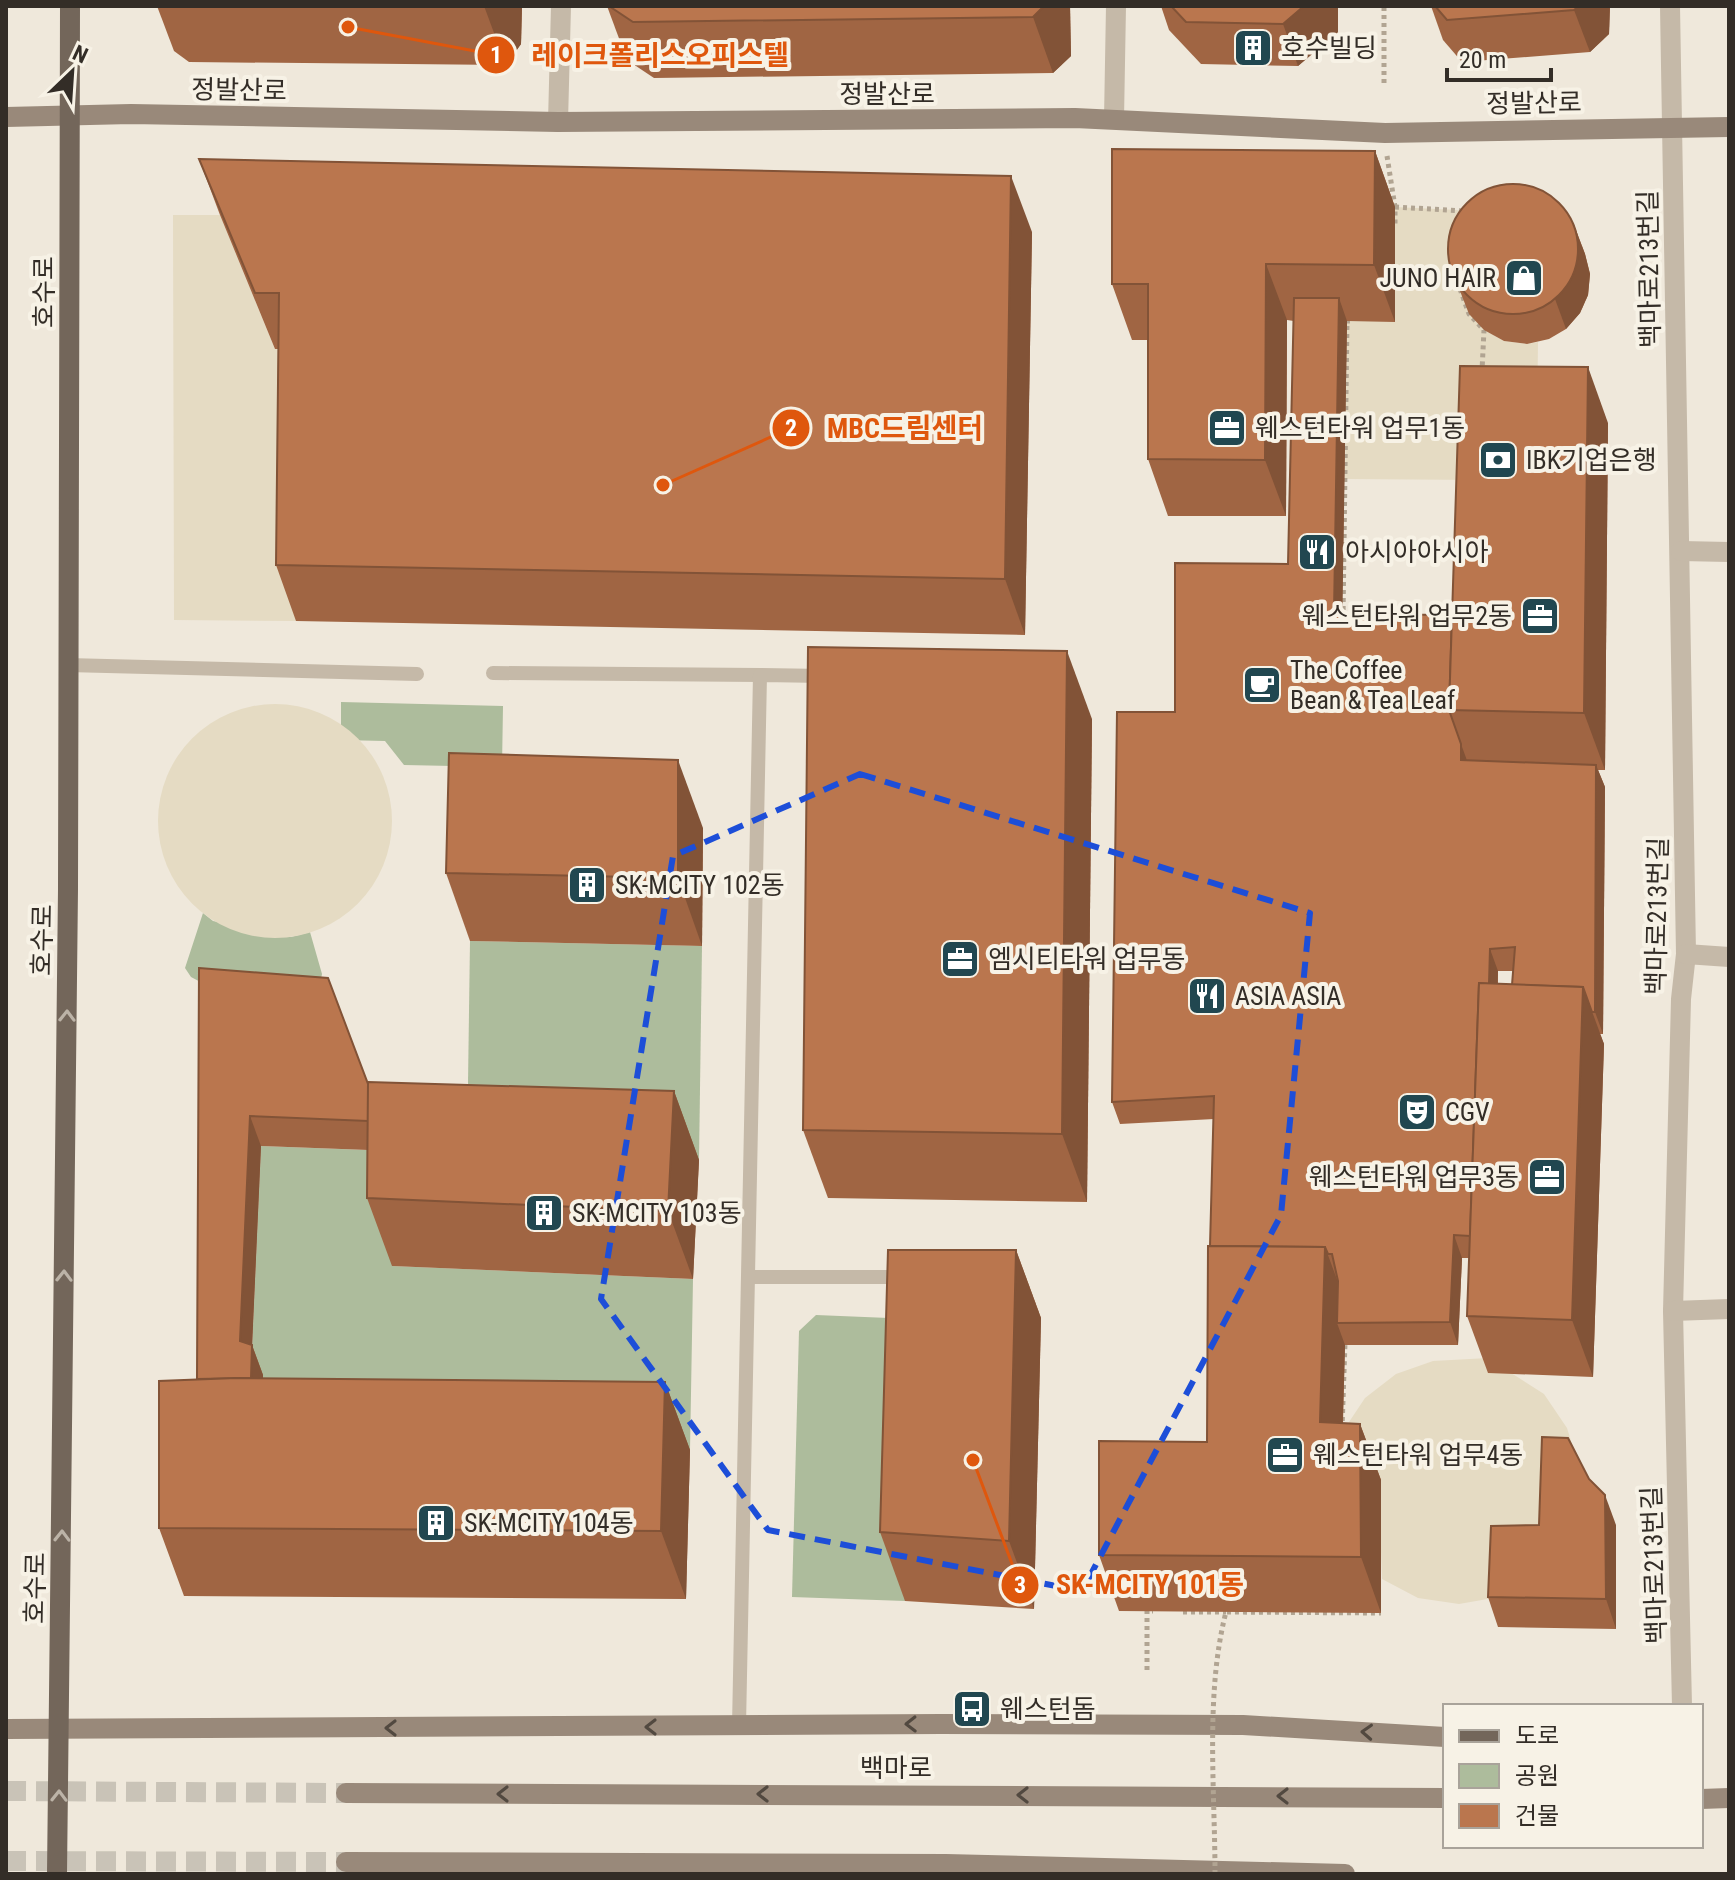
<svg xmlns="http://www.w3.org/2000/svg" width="1735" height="1880" font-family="'Roboto Condensed','Noto Sans KR',sans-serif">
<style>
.green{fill:#adbc9c}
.plaza{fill:#e5dbc3}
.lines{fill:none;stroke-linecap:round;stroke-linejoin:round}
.secondary-tunnel{stroke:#c9c3b7;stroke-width:20;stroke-dasharray:20 10;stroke-linecap:butt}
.path{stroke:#b1a492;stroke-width:5;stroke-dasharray:4 4;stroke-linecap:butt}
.service{stroke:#c5b9a8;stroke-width:14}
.minor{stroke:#c5b9a8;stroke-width:20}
.secondary{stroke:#99897a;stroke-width:20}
.primary{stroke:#73665a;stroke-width:20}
.path-bridge{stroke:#b1a492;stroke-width:5;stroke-dasharray:4 4;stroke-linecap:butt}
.wall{fill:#a06543;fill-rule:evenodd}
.shaded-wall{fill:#825337}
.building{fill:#ba764e;stroke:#825337;stroke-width:2}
.oneway{stroke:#bcb3a7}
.oneway2{stroke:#524940}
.marked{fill:none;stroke:#1d4ed8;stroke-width:6;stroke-dasharray:16 10;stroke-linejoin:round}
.labels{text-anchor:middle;stroke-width:8;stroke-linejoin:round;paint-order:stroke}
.poi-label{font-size:26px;fill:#332d27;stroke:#f7f2e6;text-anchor:start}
.street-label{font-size:26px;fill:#332d27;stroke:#f7f2e6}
.leader{fill:none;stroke:#df570d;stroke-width:3}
.callout-dot{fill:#df570d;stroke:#f7f2e6;stroke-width:3}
.mark-label{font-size:24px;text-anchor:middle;font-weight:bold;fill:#fff}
.callout-label{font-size:28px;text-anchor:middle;font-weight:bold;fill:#df570d;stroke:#f7f2e6;stroke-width:8;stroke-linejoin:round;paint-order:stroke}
</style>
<rect width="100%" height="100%" fill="#efe8db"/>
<g class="green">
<path d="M341,702L503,706L502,767L404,765L385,741L341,740Z"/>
<path d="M203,913L213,921L291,937L310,932L322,974L321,979L208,986L191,977L185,968Z"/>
<path d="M470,941L702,946L699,1160L467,1155Z"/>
<path d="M261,1146L393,1151L392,1266L693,1279L690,1450L261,1446L251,1371Z"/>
<path d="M816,1315L913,1319L905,1601L792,1597L799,1331Z"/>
</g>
<g class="plaza">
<path d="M1395,207L1520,213L1469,313L1484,330L1504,341L1527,344L1538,342L1537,424L1479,480L1345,479L1347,321H1395Z"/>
<path d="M173,215H220L275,349L300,350L296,621L174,620Z"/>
<circle cx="275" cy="821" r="117"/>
<path d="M1488,1358L1544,1394L1567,1428L1579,1467L1550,1554L1499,1597L1459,1604L1418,1598L1382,1579L1381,1552L1343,1431L1365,1398L1396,1374L1433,1361Z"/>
</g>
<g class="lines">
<g class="secondary-tunnel">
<path d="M6,1791L346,1793"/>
<path d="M6,1861L346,1862"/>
</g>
<g class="path">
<path d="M1384,83V6"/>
<path d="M1395,207L1465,211"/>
<path d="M1460,289L1469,314L1484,330L1482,371"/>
<path d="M1183,1612H1226"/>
<path d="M1147,1670V1611H1153"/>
</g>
<g class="service">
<path d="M67,665L417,674"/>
<path d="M493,673L760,675"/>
<path d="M749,1277H905"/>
<path d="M739,1726L760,675L824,676"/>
</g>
<g class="minor">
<path d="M1670,6L1686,954L1681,999L1673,1311L1682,1706"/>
<path d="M1114,119L1116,6"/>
<path d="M558,122L561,6"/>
<path d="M1681,551L1729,552"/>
<path d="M1686,954L1729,957"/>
<path d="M1673,1311L1729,1309"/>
</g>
<g class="secondary">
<path d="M6,117L131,114L558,122L1075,118L1385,133L1729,127"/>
<path d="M6,1729L941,1724L1243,1725L1445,1737"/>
<path d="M346,1793L1445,1798"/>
<path d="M1701,1799L1729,1798"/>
<path d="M346,1862L946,1864L1345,1874"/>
</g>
<path class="primary" d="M57,1874L68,889L70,6"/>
<g class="path-bridge">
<path d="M1387,156L1395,207V227"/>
<path d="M1343,618L1347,321H1351"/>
<path d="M1342,1429L1345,1343"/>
<path d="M1215,1874C1215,1790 1205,1693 1226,1612L1381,1613"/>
</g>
</g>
<g class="wall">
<path d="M157,6H522L521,44L506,65L189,62L174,51Z"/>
<path d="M607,6H1070L1071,56L1053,73L654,78L627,60Z"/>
<path d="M1161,6H1338V32L1298,66L1201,64L1169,30Z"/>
<path d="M1431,6H1610L1609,34L1590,52L1462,62L1443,40Z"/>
<path d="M1375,151L1395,207V322L1347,321L1342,614L1452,615L1608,423L1605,770H1598L1605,787L1603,1034H1600L1604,1044L1593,1377L1488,1373L1467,1316L1469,1258H1462L1458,1345H1345L1343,1423L1360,1424L1381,1480V1613L1119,1611L1099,1555L1207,1442L1210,1246L1214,1119L1120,1124L1112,1102L1175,712L1288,564L1294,321L1287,320L1286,516H1168L1148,459V340H1132L1112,284ZM1498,971H1513L1512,985L1498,984Z"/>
<path d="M199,159L1032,232L1025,635L296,621L276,565L278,349H275L220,215Z"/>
<path d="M1574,225L1585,254L1590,274L1588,295L1580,313L1566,329L1549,339L1527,344L1504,341L1484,330L1469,314L1449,263Z"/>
<path d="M1092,719L1087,1202L828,1198L803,1130Z"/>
<path d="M703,828L702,946L470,941L446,873Z"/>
<path d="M199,968L368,1084L674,1091L699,1160L693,1279L392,1266L367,1198L368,1150L261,1146L252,1345L263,1375V1378L665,1382L690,1450L686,1599L184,1596L159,1528L197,1379Z"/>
<path d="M1016,1250L1041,1318L1034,1609L905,1601L880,1532Z"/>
<path d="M1539,1525H1616V1629L1498,1627L1488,1597Z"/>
</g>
<g class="shaded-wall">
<path d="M484,6H522L521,44L506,65Z"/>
<path d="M1044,6H1070L1071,56L1053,73L1033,17Z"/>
<path d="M1304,6H1338V32L1298,66L1283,24Z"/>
<path d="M1579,6H1610L1609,34L1590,52L1574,10Z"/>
<path d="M1375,151L1395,207V322L1374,265Z"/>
<path d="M1011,176L1032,232L1025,635L1005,579Z"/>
<path d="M1574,225L1585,254L1590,274L1588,295L1580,313L1566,329L1555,299Z"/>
<path d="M1266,264L1287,320L1286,516L1265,460Z"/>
<path d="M1339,298L1347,321L1342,637L1334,614Z"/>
<path d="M1588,367L1608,423L1605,770L1584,713Z"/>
<path d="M1067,651L1092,719L1087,1202L1062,1134Z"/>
<path d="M1461,744L1469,766L1461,760Z"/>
<path d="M678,760L703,828L702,946L678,878Z"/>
<path d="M1596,765L1605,787L1603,1034L1595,1012Z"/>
<path d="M1490,949L1498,971L1486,1259L1478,1236Z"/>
<path d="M1583,987L1604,1044L1593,1377L1572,1320Z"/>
<path d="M674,1091L699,1160L693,1279L668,1211Z"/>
<path d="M250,1116L261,1146L251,1371L240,1341Z"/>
<path d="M1454,1235L1462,1258L1458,1345L1450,1322Z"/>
<path d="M1325,1247L1346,1304L1337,1323L1345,1345L1341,1478L1320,1422Z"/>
<path d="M1016,1250L1041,1318L1034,1609L1009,1541Z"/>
<path d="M252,1345L263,1375L261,1446L250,1416Z"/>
<path d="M665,1382L690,1450L686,1599L661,1531Z"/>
<path d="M1360,1424L1381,1480V1613L1361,1557Z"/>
<path d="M1605,1495L1616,1525V1629L1606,1599Z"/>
</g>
<g class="building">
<path d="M609,6H1044L1033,17L633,22Z"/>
<path d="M1171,6H1304L1283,24L1186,22Z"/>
<path d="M1435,6H1579L1574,10L1447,20Z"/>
<path d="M1112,149L1375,151L1374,265L1266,264L1265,460L1148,459V284H1112Z"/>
<path d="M199,159L1011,176L1005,579L276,565L279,293H255Z"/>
<circle cx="1513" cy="249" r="65"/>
<path d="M1294,298H1339L1334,614L1452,615L1449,710L1461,744V760L1596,765L1595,1012H1592L1583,987L1512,985L1515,947L1490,949L1489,984L1479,983L1470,1236L1454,1235L1450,1322L1337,1323L1338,1281L1332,1254H1328L1325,1247L1210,1246L1214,1096L1112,1102L1117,712H1175V563L1288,564Z"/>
<path d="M1460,366L1588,367L1584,713L1449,710Z"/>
<path d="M808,647L1067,651L1062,1134L803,1130Z"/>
<path d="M449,753L678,760V878L446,873Z"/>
<path d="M199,968L328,978L368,1084V1121L250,1116L240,1341L252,1345L251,1378L197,1379Z"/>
<path d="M1479,983L1583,987L1572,1320L1467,1316Z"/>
<path d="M368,1082L674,1091L668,1211L367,1198Z"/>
<path d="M1208,1246L1325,1247L1320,1422L1360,1424L1361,1557L1099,1555V1441L1207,1442Z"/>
<path d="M888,1250H1016L1009,1541L880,1532Z"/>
<path d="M236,1378L665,1382L661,1531L159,1528V1381Z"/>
<path d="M1542,1437L1568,1438L1589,1479L1605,1495L1606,1599L1488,1597L1491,1526L1539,1525Z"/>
</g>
<defs><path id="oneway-chevron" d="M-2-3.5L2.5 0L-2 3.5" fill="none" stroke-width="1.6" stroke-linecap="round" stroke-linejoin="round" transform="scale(2)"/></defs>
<g class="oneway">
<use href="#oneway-chevron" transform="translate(67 1016) rotate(-89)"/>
<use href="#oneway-chevron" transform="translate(64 1276) rotate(-89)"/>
<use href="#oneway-chevron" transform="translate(62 1536) rotate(-89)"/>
<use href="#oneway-chevron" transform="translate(59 1796) rotate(-89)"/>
</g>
<g class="oneway2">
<use href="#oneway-chevron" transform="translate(911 1724) rotate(179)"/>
<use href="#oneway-chevron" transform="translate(651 1727) rotate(180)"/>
<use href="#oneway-chevron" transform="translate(391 1728) rotate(180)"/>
<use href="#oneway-chevron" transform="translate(1367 1732) rotate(-177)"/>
<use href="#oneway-chevron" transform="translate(503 1794) rotate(-180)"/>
<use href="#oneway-chevron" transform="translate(763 1794) rotate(-180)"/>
<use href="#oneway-chevron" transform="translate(1023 1795) rotate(-180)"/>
<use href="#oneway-chevron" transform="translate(1283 1796) rotate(-180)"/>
</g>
<path class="marked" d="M860,774L1310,913L1281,1215L1082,1591L768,1530L601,1299L673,856Z"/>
<defs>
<g id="building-square" transform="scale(2)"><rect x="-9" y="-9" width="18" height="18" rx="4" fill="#214750" stroke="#f7f2e6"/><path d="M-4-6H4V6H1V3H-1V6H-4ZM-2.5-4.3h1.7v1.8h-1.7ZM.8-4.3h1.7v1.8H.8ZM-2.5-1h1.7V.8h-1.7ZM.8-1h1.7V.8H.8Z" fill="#fff"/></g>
<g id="shop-square" transform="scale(2)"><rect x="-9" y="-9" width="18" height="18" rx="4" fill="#214750" stroke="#f7f2e6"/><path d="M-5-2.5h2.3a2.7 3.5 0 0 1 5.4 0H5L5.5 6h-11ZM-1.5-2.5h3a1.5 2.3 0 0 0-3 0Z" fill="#fff"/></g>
<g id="office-square" transform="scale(2)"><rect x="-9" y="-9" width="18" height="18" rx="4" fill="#214750" stroke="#f7f2e6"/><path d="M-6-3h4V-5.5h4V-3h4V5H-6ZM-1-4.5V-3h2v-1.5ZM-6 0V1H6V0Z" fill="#fff"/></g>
<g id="bank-square" transform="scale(2)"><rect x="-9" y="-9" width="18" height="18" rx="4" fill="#214750" stroke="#f7f2e6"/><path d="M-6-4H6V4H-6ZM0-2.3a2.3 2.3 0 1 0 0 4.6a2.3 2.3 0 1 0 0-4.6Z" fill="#fff"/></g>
<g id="restaurant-square" transform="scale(2)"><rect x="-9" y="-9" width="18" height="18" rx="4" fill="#214750" stroke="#f7f2e6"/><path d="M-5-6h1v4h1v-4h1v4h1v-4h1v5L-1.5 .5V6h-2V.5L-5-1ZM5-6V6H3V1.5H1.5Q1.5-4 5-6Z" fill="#fff"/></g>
<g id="cafe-square" transform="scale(2)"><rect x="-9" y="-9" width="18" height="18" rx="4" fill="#214750" stroke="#f7f2e6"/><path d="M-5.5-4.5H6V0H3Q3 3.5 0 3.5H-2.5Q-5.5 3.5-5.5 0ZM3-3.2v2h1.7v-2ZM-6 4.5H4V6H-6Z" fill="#fff"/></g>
<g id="theatre-square" transform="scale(2)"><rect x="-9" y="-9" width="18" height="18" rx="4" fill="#214750" stroke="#f7f2e6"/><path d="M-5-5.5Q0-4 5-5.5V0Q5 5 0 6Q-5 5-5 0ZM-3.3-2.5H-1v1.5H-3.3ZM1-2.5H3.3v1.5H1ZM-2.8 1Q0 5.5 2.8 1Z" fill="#fff"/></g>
<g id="bus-square" transform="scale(2)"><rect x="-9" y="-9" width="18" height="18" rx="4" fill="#214750" stroke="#f7f2e6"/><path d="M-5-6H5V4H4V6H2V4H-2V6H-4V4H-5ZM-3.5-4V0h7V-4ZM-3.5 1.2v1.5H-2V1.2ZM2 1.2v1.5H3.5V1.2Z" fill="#fff"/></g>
</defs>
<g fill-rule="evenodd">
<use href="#building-square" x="1253" y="48"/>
<use href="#shop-square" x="1524" y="278"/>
<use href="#office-square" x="1227" y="428"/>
<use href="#bank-square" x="1498" y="460"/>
<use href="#restaurant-square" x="1317" y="552"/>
<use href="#office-square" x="1540" y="616"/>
<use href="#cafe-square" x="1262" y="685"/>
<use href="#building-square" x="587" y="885"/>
<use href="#office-square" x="960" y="959"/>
<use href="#restaurant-square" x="1207" y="996"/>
<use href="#theatre-square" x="1417" y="1112"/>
<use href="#office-square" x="1547" y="1177"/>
<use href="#building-square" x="544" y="1213"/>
<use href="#office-square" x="1285" y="1455"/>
<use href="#building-square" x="436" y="1523"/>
<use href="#bus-square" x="972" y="1709"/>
</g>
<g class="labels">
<g class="poi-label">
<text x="1281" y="57">호수빌딩</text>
<text x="1496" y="287" text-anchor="end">JUNO HAIR</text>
<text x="1255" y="437">웨스턴타워 업무1동</text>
<text x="1526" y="469">IBK기업은행</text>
<text x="1345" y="561">아시아아시아</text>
<text x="1512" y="625" text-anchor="end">웨스턴타워 업무2동</text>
<text x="1290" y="679">The Coffee<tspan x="1290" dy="30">Bean &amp; Tea Leaf</tspan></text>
<text x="615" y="894">SK-MCITY 102동</text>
<text x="988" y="968">엠시티타워 업무동</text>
<text x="1235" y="1005">ASIA ASIA</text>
<text x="1445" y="1121">CGV</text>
<text x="1519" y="1186" text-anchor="end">웨스턴타워 업무3동</text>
<text x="572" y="1222">SK-MCITY 103동</text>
<text x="1313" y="1464">웨스턴타워 업무4동</text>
<text x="464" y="1532">SK-MCITY 104동</text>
<text x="1000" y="1718">웨스턴돔</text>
</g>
<g class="street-label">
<text transform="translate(239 90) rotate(1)" y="9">정발산로</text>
<text x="887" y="103">정발산로</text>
<text transform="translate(1534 103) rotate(-1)" y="9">정발산로</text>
<text transform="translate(1649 269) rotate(-91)" y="9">백마로213번길</text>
<text transform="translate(44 292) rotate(-90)" y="9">호수로</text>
<text transform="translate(1657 916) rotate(-89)" y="9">백마로213번길</text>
<text transform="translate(42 940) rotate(-89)" y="9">호수로</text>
<text transform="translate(1654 1565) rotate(-92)" y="9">백마로213번길</text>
<text transform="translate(35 1588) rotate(-89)" y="9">호수로</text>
<text x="896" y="1777">백마로</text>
</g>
</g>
<path class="leader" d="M348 27L496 55M663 485L791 428M973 1460L1020 1585"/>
<g class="callout-dot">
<circle cx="348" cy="27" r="8"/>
<circle cx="663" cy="485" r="8"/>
<circle cx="973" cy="1460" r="8"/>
<circle cx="496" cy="55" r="20"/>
<circle cx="791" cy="428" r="20"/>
<circle cx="1020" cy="1585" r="20"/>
</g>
<g class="mark-label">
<text x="496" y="63">1</text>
<text x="791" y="436">2</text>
<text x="1020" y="1593">3</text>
</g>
<g class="callout-label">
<text x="660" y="65">레이크폴리스오피스텔</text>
<text x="905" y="438">MBC드림센터</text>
<text x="1150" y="1594">SK-MCITY 101동</text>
</g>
<rect width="1735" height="1880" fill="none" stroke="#332d27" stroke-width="16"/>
<rect x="1443" y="1704" width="260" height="144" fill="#f7f2e6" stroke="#a9a39a" stroke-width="2"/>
<rect x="1459" y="1730" width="40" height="12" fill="#73665a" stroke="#a9a39a" stroke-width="2"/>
<text x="1515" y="1744" font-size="24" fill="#332d27">도로</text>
<rect x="1459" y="1764" width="40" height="24" fill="#adbc9c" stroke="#a9a39a" stroke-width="2"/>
<text x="1515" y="1784" font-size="24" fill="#332d27">공원</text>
<rect x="1459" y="1804" width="40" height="24" fill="#ba764e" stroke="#a9a39a" stroke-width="2"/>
<text x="1515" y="1824" font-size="24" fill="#332d27">건물</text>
<g transform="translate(72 72) rotate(25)" stroke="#f7f2e6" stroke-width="6" paint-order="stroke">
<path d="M0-6L14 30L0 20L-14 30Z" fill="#332d27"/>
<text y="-12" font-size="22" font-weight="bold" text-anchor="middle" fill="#332d27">N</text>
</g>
<path d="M1447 68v12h104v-12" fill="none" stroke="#332d27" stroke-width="4"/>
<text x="1459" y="68" font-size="24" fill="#332d27" stroke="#f7f2e6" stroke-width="6" paint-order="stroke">20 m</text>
</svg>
